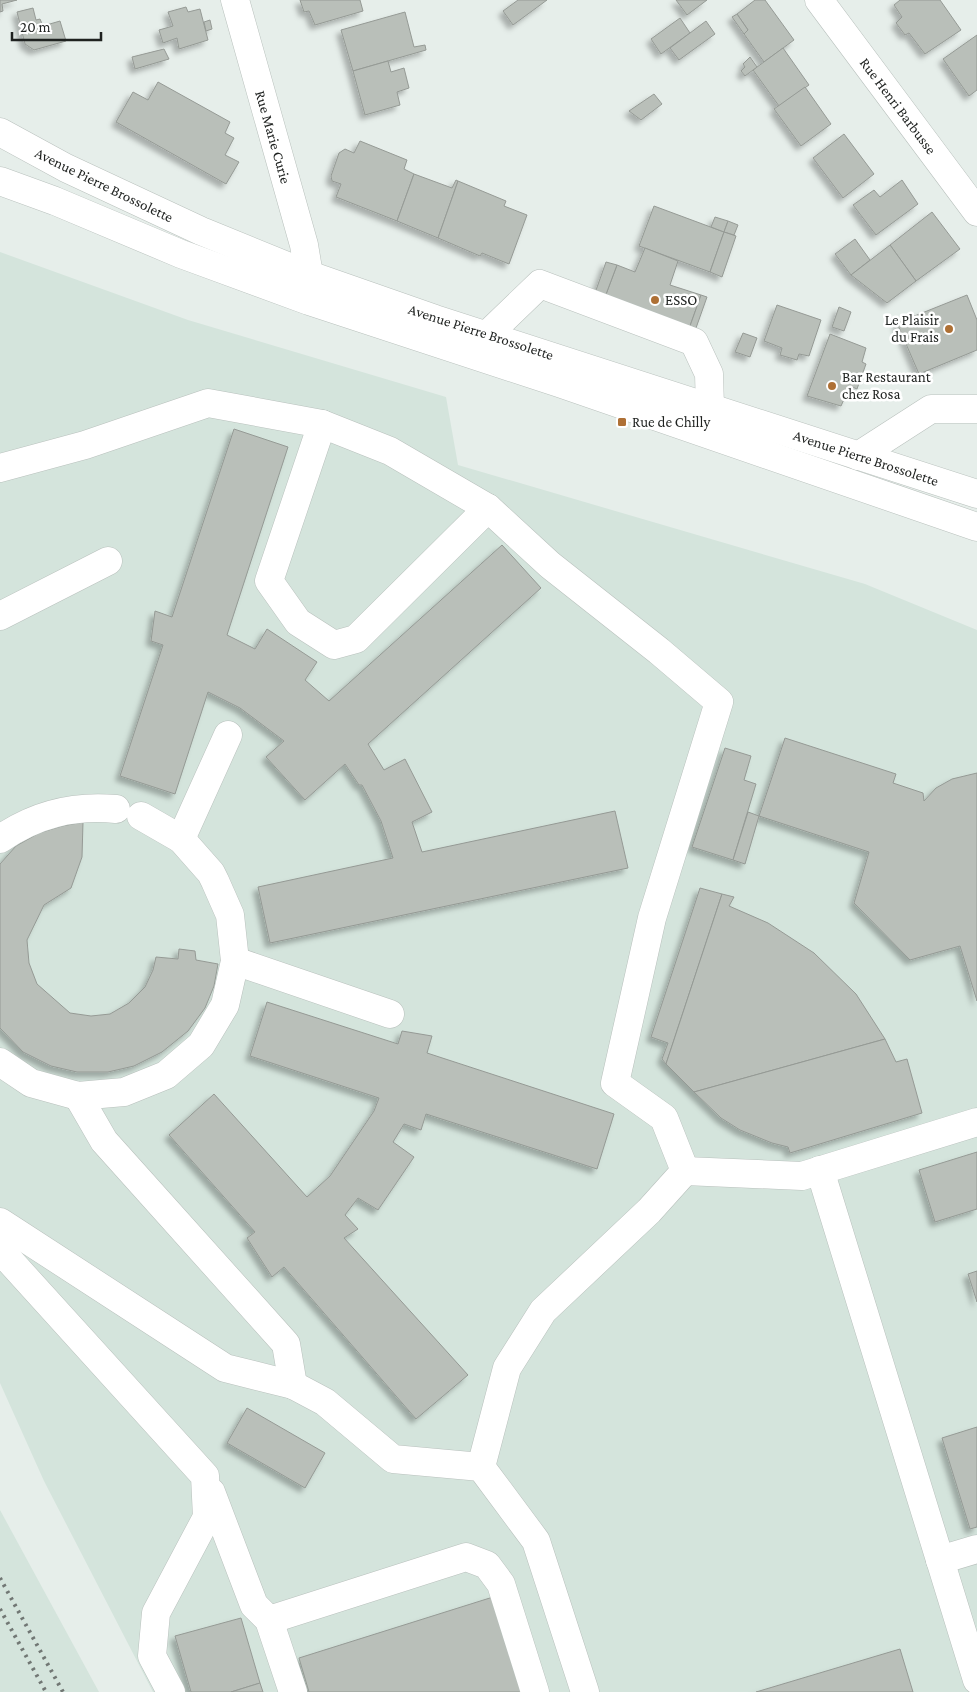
<svg xmlns="http://www.w3.org/2000/svg" width="977" height="1692" font-family="'Crimson Pro',serif">
<style>
.built{fill:#d4e4dc}
.building{fill:#b9bfb9;stroke:#959a95;filter:url(#shadow)}
.lines{fill:none;stroke-linecap:round;stroke-linejoin:round}
.minor-casing{stroke:#b9c1bd;stroke-width:29}
.major-casing{stroke:#b9c1bd;stroke-width:29}
.minor{stroke:#fff;stroke-width:28}
.major{stroke:#fff;stroke-width:28}
.rail{stroke:#717774;stroke-width:4;stroke-dasharray:2.5 5;stroke-linecap:butt}
.poi-dot{fill:#ae7035;stroke:#fff;stroke-width:2}
.labels{text-anchor:middle;stroke-width:5;stroke-linejoin:round;paint-order:stroke}
.street-label{font-size:15px;fill:#1f2220;stroke:#fff}
.poi-label{font-size:15px;fill:#1f2220;stroke:#fff;text-anchor:start}
</style>
<defs>
<filter id="shadow"><feDropShadow dx="-4.5" dy="4.5" stdDeviation="2.5" flood-color="#0004"/></filter>
</defs>
<rect width="100%" height="100%" fill="#e6eeea"/>
<g class="built">
<path d="M0,252L188,320L446,397L458,465L865,584L977,630V1692H153L44,1481L0,1383Z"/>
<path d="M0,1510L99,1692H0Z"/>
</g>
<g class="building">
<path d="M0,0H17L2,4L3,11L0,12Z"/>
<path d="M300,0H360L363,11L315,25L309,11L304,12Z"/>
<path d="M518,0H547L513,25L503,11Z"/>
<path d="M676,0H707L687,15Z"/>
<path d="M755,0H765L794,40L764,62L744,34L748,30L737,14Z"/>
<path d="M900,0H940L961,30L925,54L909,33L905,35L896,23L902,17L894,5Z"/>
<path d="M186,7L188,12L200,9L208,40L179,49L177,38L163,43L159,30L173,26L168,12Z"/>
<path d="M33,8L36,20L40,19L43,26L60,21L66,41L34,50L25,44L17,12Z"/>
<path d="M405,12L414,47L425,45L426,50L353,71L341,30Z"/>
<path d="M737,14L748,30L744,34L732,17Z"/>
<path d="M680,18L690,33L661,54L651,39Z"/>
<path d="M210,20L212,29L206,31L204,22Z"/>
<path d="M706,21L715,34L679,60L670,48Z"/>
<path d="M977,35V90L969,96L943,59Z"/>
<path d="M783,48L809,85L779,106L753,70Z"/>
<path d="M164,49L169,59L135,69L132,57Z"/>
<path d="M750,57L757,67L745,76L741,71L745,67L743,64Z"/>
<path d="M388,61L391,72L404,68L409,88L397,92L400,105L365,115L353,71Z"/>
<path d="M158,82L230,122L225,133L234,138L225,155L239,162L226,184L116,122L133,92L148,100Z"/>
<path d="M805,87L831,124L801,146L774,109Z"/>
<path d="M654,94L662,104L641,120L629,111Z"/>
<path d="M844,134L874,174L843,198L813,158Z"/>
<path d="M360,141L407,160L404,169L414,174L397,221L336,197L341,184L332,181L331,176L339,153L345,149L354,153Z"/>
<path d="M414,174L452,188L456,180L458,181L438,238L397,221Z"/>
<path d="M902,180L918,204L876,235L853,205L874,190L880,197Z"/>
<path d="M458,181L506,201L504,206L527,215L509,264L482,253L480,256L438,238Z"/>
<path d="M654,206L724,232L710,272L639,246Z"/>
<path d="M932,212L960,249L916,281L890,245Z"/>
<path d="M715,217L728,221L724,232L711,227Z"/>
<path d="M728,221L738,225L734,235L724,232Z"/>
<path d="M724,232L736,236L722,277L710,272Z"/>
<path d="M855,239L870,260L851,275L835,254Z"/>
<path d="M890,245L916,281L887,303L851,275Z"/>
<path d="M645,248L678,261L670,285L701,295L690,326L605,297L617,265L635,272Z"/>
<path d="M606,262L617,265L605,297L595,293Z"/>
<path d="M701,295L707,297L696,328L690,326Z"/>
<path d="M967,295L977,320V350L919,374L897,323Z"/>
<path d="M777,305L821,320L809,356L799,354L797,360L780,355L782,348L764,341Z"/>
<path d="M839,307L851,312L844,331L832,327Z"/>
<path d="M743,333L757,338L750,357L735,352Z"/>
<path d="M830,334L866,348L862,362L866,364L857,389L850,386L841,406L807,396Z"/>
<path d="M234,429L288,447L227,635L255,649L267,629L317,662L305,680L329,701L502,545L541,588L368,744L384,770L405,759L432,812L412,822L422,852L615,811L628,868L270,943L258,887L393,858L381,821L362,785H359L345,764L305,800L266,757L284,741L240,708L208,692L175,794L120,776L163,645L151,641L155,611L172,617Z"/>
<path d="M785,738L896,774L893,783L923,793L924,801L936,788L952,779L977,773V1001L960,946L910,960L854,903L869,852L759,816Z"/>
<path d="M725,748L751,756L744,780L756,784L733,860L692,847Z"/>
<path d="M748,812L759,816L745,864L733,860Z"/>
<path d="M83,822L82,857L71,888L44,905L27,940L29,963L37,984L70,1013L91,1016L110,1014L129,1003L145,987L153,970L156,957L178,959L179,949L195,951L196,960L218,964L214,986L205,1008L188,1031L162,1052L134,1066L108,1072H77L51,1066L23,1052L0,1028V864L16,846L39,833L62,826Z"/>
<path d="M700,888L722,894L666,1064L662,1059L668,1043L651,1037Z"/>
<path d="M722,894L734,897L729,906L768,923L814,953L856,994L885,1039L694,1092L666,1064Z"/>
<path d="M267,1002L398,1044L402,1031L432,1036L427,1053L614,1114L597,1169L426,1114L421,1130L404,1124L393,1142L414,1157L378,1210L358,1198L345,1215L358,1229L344,1238L468,1375L416,1419L284,1267L272,1277L247,1238L255,1232L169,1135L214,1094L307,1197L330,1176L374,1111L379,1098L250,1056Z"/>
<path d="M885,1039L896,1062L907,1059L922,1113L790,1153L788,1147L772,1143L740,1130L721,1118L694,1092Z"/>
<path d="M977,1152V1209L935,1222L919,1170Z"/>
<path d="M977,1271V1302L968,1274Z"/>
<path d="M247,1408L325,1453L305,1488L227,1443Z"/>
<path d="M977,1427V1527L970,1529L942,1438Z"/>
<path d="M493,1597L523,1692H309L299,1658Z"/>
<path d="M241,1618L260,1683L231,1692H191L175,1636Z"/>
<path d="M900,1649L913,1692H756Z"/>
<path d="M260,1683L263,1692H231Z"/>
</g>
<g class="lines">
<g class="minor-casing">
<g id="minor">
<path d="M235,0L304,245L309,275"/>
<path d="M819,0L977,212"/>
<path d="M487,335L540,284L694,342L709,374L710,407"/>
<path d="M322,424L269,581L298,622L334,645L356,639L488,508"/>
<path d="M858,456L931,409H977"/>
<path d="M0,468L85,445L208,403L322,424L390,451L488,508L550,565L659,651L719,702L652,918L615,1083L664,1118L685,1171L649,1211L543,1311L507,1368L481,1467"/>
<path d="M0,616L108,561"/>
<path d="M0,839C36,814 73,805 116,809"/>
<path d="M181,839L228,735"/>
<path d="M235,961L390,1014"/>
<path d="M0,1062L31,1083L78,1096L124,1092L166,1075L201,1045L225,1005L235,961L230,915L215,881L211,873L181,839L141,816"/>
<path d="M78,1096L104,1141L286,1344L293,1385"/>
<path d="M820,1170L977,1680"/>
<path d="M685,1171L802,1176L977,1122"/>
<path d="M0,1222L225,1368L293,1385L325,1402L393,1459L481,1467L536,1541L585,1692"/>
<path d="M0,1250L205,1476L207,1517L156,1613L152,1656L171,1692"/>
<path d="M211,1492L254,1605L269,1620L293,1692"/>
<path d="M940,1560L977,1549"/>
<path d="M269,1620L466,1557L487,1565L501,1584L535,1692"/>
</g>
</g>
<g class="major-casing">
<g id="major">
<path d="M0,132L66,168L201,231L309,275L435,319L977,494"/>
<path d="M0,181L55,201L181,254L309,301L559,383L977,527"/>
</g>
</g>
<use href="#minor" class="minor"/>
<use href="#major" class="major"/>
<g class="rail">
<path d="M0,1578L63,1692"/>
<path d="M0,1609L46,1692"/>
</g>
</g>
<g class="poi-dot">
<circle cx="655" cy="300" r="5"/>
<circle cx="949" cy="329" r="5"/>
<circle cx="832" cy="386" r="5"/>
<rect x="617" y="417" width="10" height="10" rx="2.5"/>
</g>
<g class="labels">
<g class="street-label">
<text transform="translate(898 106) rotate(53)" y="5">Rue Henri Barbusse</text>
<text transform="translate(273 137) rotate(74)" y="5">Rue Marie Curie</text>
<text transform="translate(104 185) rotate(26)" y="5">Avenue Pierre Brossolette</text>
<text transform="translate(481 332) rotate(18)" y="5">Avenue Pierre Brossolette</text>
<text transform="translate(866 458) rotate(18)" y="5">Avenue Pierre Brossolette</text>
</g>
<g class="poi-label">
<text x="665" y="305">ESSO</text>
<text x="939" y="325" text-anchor="end">Le Plaisir<tspan x="939" dy="17">du Frais</tspan></text>
<text x="842" y="382">Bar Restaurant<tspan x="842" dy="17">chez Rosa</tspan></text>
<text x="632" y="427">Rue de Chilly</text>
</g>
</g>
<path d="M12 32v8h89v-8" fill="none" stroke="#1f2220" stroke-width="2.5"/>
<text x="20" y="32" font-size="15" fill="#1f2220" stroke="#ffffff" stroke-width="4" paint-order="stroke">20 m</text>
</svg>
